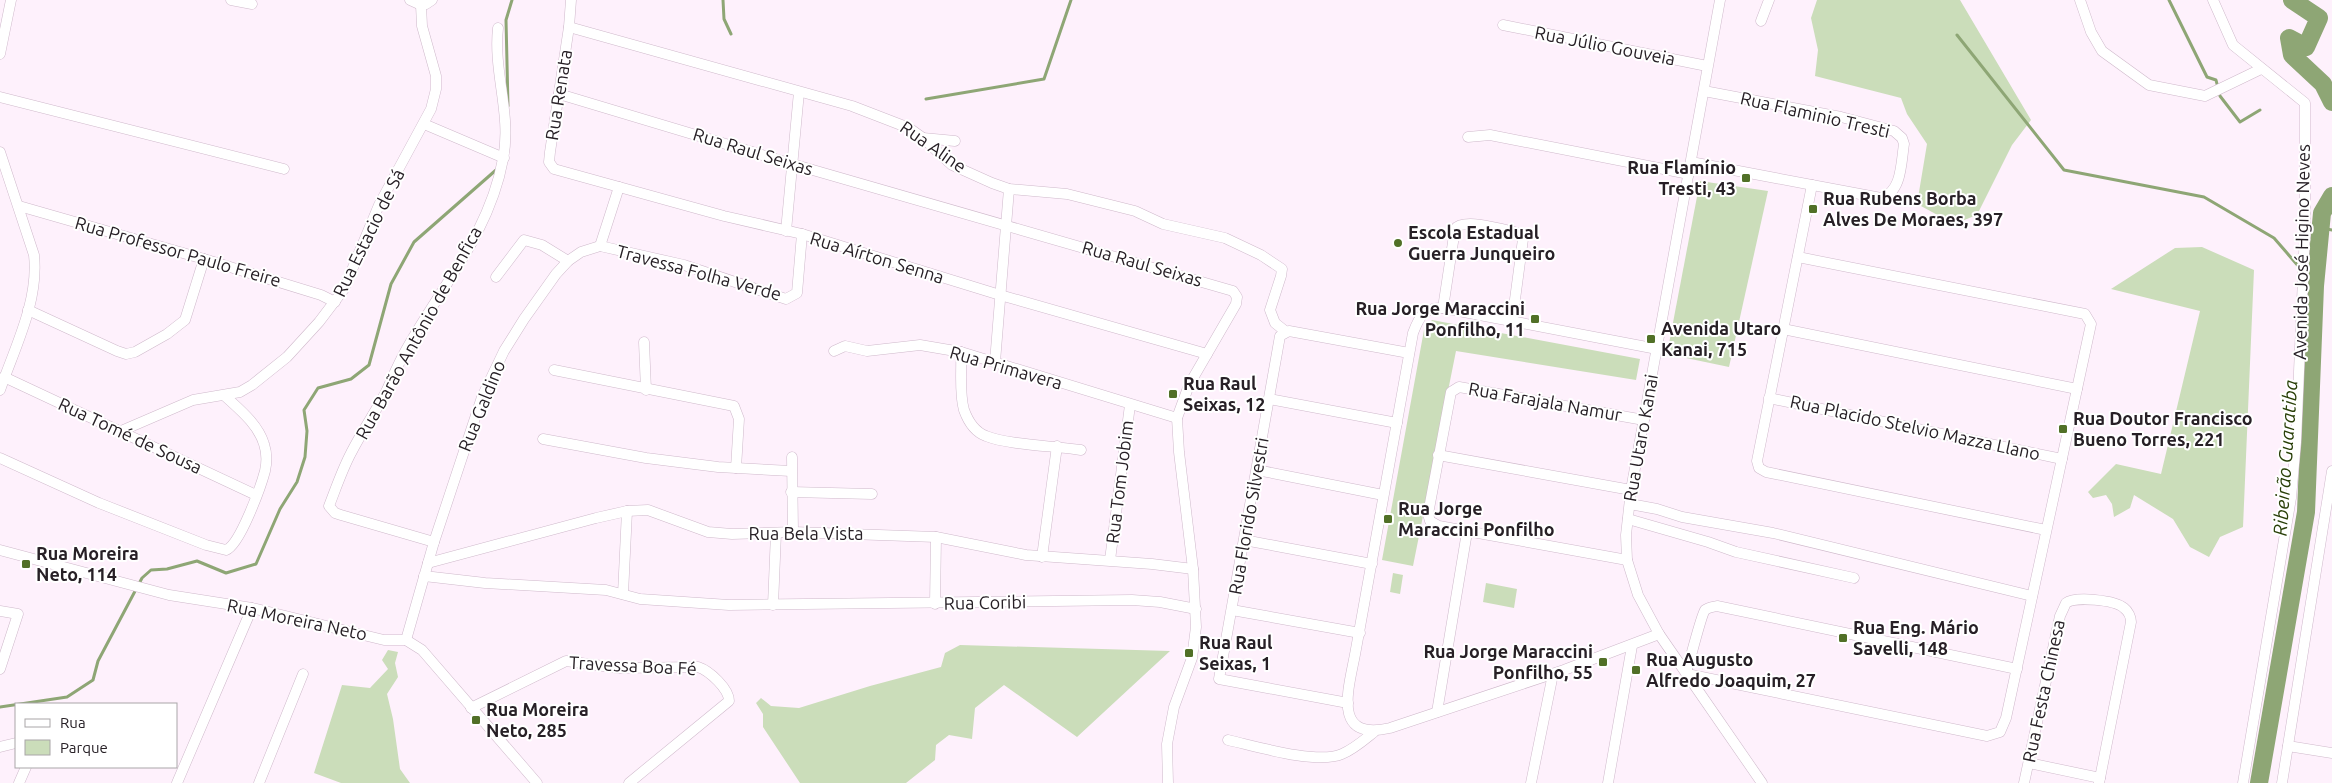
<svg xmlns="http://www.w3.org/2000/svg" width="2332" height="783" font-family="Ubuntu,sans-serif">
<style>
.green{fill:#cbddba}
.lines{fill:none;stroke-linecap:round;stroke-linejoin:round}
.stream{stroke:#8ea675;stroke-width:3}
.river{stroke:#8ea675;stroke-width:18}
.minor-casing{stroke:#cfb9cb;stroke-width:11}
.minor{stroke:#fff;stroke-width:10}
.poi-dot{fill:#517027;stroke:#fff;stroke-width:2}
.labels{text-anchor:middle;stroke-width:4;stroke-linejoin:round;paint-order:stroke}
.street-label{font-size:18px;fill:#272026;stroke:#fff}
.poi-label{font-size:18px;font-weight:bold;fill:#272026;stroke:#fff;text-anchor:start}
.water-label{font-size:19px;font-style:italic;fill:#293f08;stroke:#fff}
</style>
<rect width="100%" height="100%" fill="#fef1fc"/>
<g class="green">
<path d="M1817,0H1960L2031,120L2012,145L1977,215L1954,224L1921,206L1918,198L1927,144L1907,114L1901,98L1815,76L1818,50L1811,18Z"/>
<path d="M1700,181L1768,191L1729,367L1667,354Z"/>
<path d="M2202,247L2254,270L2243,527L2220,537L2209,557L2190,547L2173,519L2134,495L2130,508L2114,517L2112,504L2106,495L2093,498L2088,492L2116,464L2161,474L2200,311L2111,289L2175,248Z"/>
<path d="M1432,320L1640,359L1636,380L1456,351L1413,566L1382,560L1424,330Z"/>
<path d="M1393,573L1403,575L1400,594L1390,592Z"/>
<path d="M1486,583L1517,589L1514,608L1483,602Z"/>
<path d="M960,645L1170,651L1077,737L1004,685L975,708L972,739L949,735L936,745L935,760L906,783H800L763,727V714L756,703L761,698L771,706L799,708L870,686L941,667L945,653Z"/>
<path d="M388,650L398,652L395,663L398,677L387,694L393,719L400,769L410,783H341L314,773L342,685L370,688L388,669L382,660Z"/>
</g>
<g class="lines">
<g class="stream">
<path d="M723,0L724,19L731,34"/>
<path d="M2169,0L2207,77L2216,80L2220,96L2240,122L2260,110"/>
<path d="M1957,35L2064,170L2204,197L2274,238L2300,268"/>
<path d="M926,99L1044,79L1071,0"/>
<path d="M508,106L506,20L512,0"/>
<path d="M2322,228L2332,230"/>
<path d="M2306,275L2315,286"/>
<path d="M0,707L67,697L93,680L98,661L142,578L151,570L167,569L197,561L226,573L256,564L280,509L297,482L305,457L307,431L304,410L318,388L351,379L369,365L391,284L414,242L496,170"/>
</g>
<g class="river">
<path d="M2292,0L2319,18L2306,47L2289,38L2292,55L2323,84L2332,102"/>
<path d="M2259,783L2306,512L2315,286L2322,213L2332,196"/>
</g>
<g class="minor-casing">
<g id="minor">
<path d="M231,0L252,4"/>
<path d="M410,0L421,5"/>
<path d="M571,0L569,27L550,152L549,162L554,169L724,216L802,234L1000,295L1207,354"/>
<path d="M1720,0L1631,490L1626,535L1627,560L1638,595L1659,634L1762,783"/>
<path d="M2080,0L2091,32L2102,51L2149,85L2205,96L2261,69"/>
<path d="M2213,0L2233,45L2305,103V231L2296,442L2291,498L2243,783"/>
<path d="M421,5L426,4L432,0"/>
<path d="M1761,21L1769,0"/>
<path d="M1503,25L1707,66"/>
<path d="M569,27L852,106L909,128L923,138L952,165L992,183L1009,189L1067,194L1135,211L1163,224L1225,238L1261,255L1282,269L1281,276L1270,310L1275,323L1285,331"/>
<path d="M0,54L11,0"/>
<path d="M559,94L792,164L1233,291L1237,297L1236,304L1189,385L1177,418L1179,452L1193,569L1196,627L1192,658L1174,707L1167,744L1168,783"/>
<path d="M0,97L284,169"/>
<path d="M424,124L504,158"/>
<path d="M1468,137L1490,135L1689,174"/>
<path d="M923,138L955,141"/>
<path d="M0,152L34,255C39,301 15,347 0,390"/>
<path d="M1691,162L1881,198C1902,192 1901,163 1904,144L1902,138L1894,131L1841,117L1704,91"/>
<path d="M1812,185L1757,461L1759,468L1766,472L2046,530"/>
<path d="M19,206L204,259L321,295L335,302"/>
<path d="M786,231L799,92"/>
<path d="M600,246L619,187"/>
<path d="M496,277L524,240L542,245L568,261"/>
<path d="M1443,308L1455,229C1463,217 1505,230 1518,233L1523,239L1512,322"/>
<path d="M28,310L117,351L126,354L135,352L167,334L185,320L204,259"/>
<path d="M1783,329L2077,389"/>
<path d="M644,342L646,390"/>
<path d="M1657,349L1443,308C1424,307 1419,317 1413,333L1356,649C1350,685 1329,742 1390,728L1564,670L1659,634"/>
<path d="M834,351L845,346L867,351L920,345L961,352L1177,418"/>
<path d="M961,352C962,370 959,393 964,410C968,421 975,432 986,436C1008,445 1056,446 1081,450"/>
<path d="M995,362L1009,189"/>
<path d="M554,370L734,406L739,419L736,468"/>
<path d="M4,377L256,495"/>
<path d="M1769,398L2062,459"/>
<path d="M1269,399L1397,423"/>
<path d="M121,431L193,400L240,392L252,385L287,357L319,322L344,289L379,205L431,109L436,89V76L422,26L421,5"/>
<path d="M543,439L646,458L718,467L791,471"/>
<path d="M1438,455L1631,490"/>
<path d="M792,457L793,532"/>
<path d="M0,458L99,503L206,545L226,550C240,545 261,486 265,471C267,462 267,453 264,444C258,424 239,409 225,396"/>
<path d="M1257,470L1383,495"/>
<path d="M791,492L872,494"/>
<path d="M1630,504L1657,509L1682,517L1773,533L2032,596"/>
<path d="M1628,519L1708,542L1736,552L1854,578"/>
<path d="M1244,540L1372,564"/>
<path d="M434,542L341,515L335,513L329,506C336,488 342,470 351,453C361,433 374,414 385,394C392,379 398,364 406,350C441,287 490,232 503,159C512,115 493,72 498,28"/>
<path d="M0,550L169,595L252,608L384,640H406L422,650L537,783"/>
<path d="M1042,557L1057,446"/>
<path d="M1110,560L1130,405"/>
<path d="M1627,560L1439,526L1430,521L1428,514L1451,392L1459,387L1644,420"/>
<path d="M428,563L596,518L627,511L648,510L708,532L732,534L793,532L936,537L1026,555L1152,564L1193,569"/>
<path d="M424,576L485,583L606,590L640,599L729,605L1132,600L1160,602L1196,609"/>
<path d="M623,594L627,511"/>
<path d="M935,604L936,537"/>
<path d="M773,605L776,533"/>
<path d="M1232,610L1360,633"/>
<path d="M0,611L18,614L0,669"/>
<path d="M406,640L434,542L482,397L504,351L524,319L556,274L568,261L581,252L600,246L684,265L786,299L797,293L802,234"/>
<path d="M1686,672C1690,662 1701,615 1705,610C1709,607 1713,607 1717,606L2017,669"/>
<path d="M1687,674L1987,736L2000,732L2006,718L2091,324L2085,314L1798,257"/>
<path d="M1348,703L1219,679L1280,336L1289,331L1409,353"/>
<path d="M471,708L566,661L618,668L698,667C710,671 729,689 729,701L629,783"/>
<path d="M1437,712L1467,532"/>
<path d="M1228,740C1255,746 1317,765 1342,754C1354,749 1364,740 1374,732"/>
<path d="M2288,746L2332,753"/>
<path d="M0,747L16,743"/>
<path d="M2029,763L2100,778"/>
<path d="M19,783L26,767"/>
<path d="M177,783L252,608"/>
<path d="M259,783L303,674"/>
<path d="M1531,783L1553,674"/>
<path d="M1608,783L1632,646"/>
<path d="M2024,783L2060,616L2066,603C2075,596 2115,600 2124,608C2128,611 2131,617 2131,622L2099,783"/>
<path d="M2282,783L2332,471"/>
</g>
</g>
<use href="#minor" class="minor"/>
</g>
<g class="poi-dot">
<rect x="1741" y="173" width="10" height="10" rx="2.5"/>
<rect x="1808" y="204" width="10" height="10" rx="2.5"/>
<circle cx="1398" cy="243" r="5"/>
<rect x="1530" y="314" width="10" height="10" rx="2.5"/>
<rect x="1646" y="334" width="10" height="10" rx="2.5"/>
<rect x="1168" y="389" width="10" height="10" rx="2.5"/>
<rect x="2058" y="424" width="10" height="10" rx="2.5"/>
<rect x="1383" y="514" width="10" height="10" rx="2.5"/>
<rect x="21" y="559" width="10" height="10" rx="2.5"/>
<rect x="1838" y="633" width="10" height="10" rx="2.5"/>
<rect x="1184" y="648" width="10" height="10" rx="2.5"/>
<rect x="1598" y="657" width="10" height="10" rx="2.5"/>
<rect x="1631" y="665" width="10" height="10" rx="2.5"/>
<rect x="471" y="715" width="10" height="10" rx="2.5"/>
</g>
<g class="labels">
<g class="street-label">
<text transform="translate(1605 46) rotate(11)" y="6">Rua Júlio Gouveia</text>
<text transform="translate(559 95) rotate(-81)" y="6">Rua Renata</text>
<text transform="translate(1815 115) rotate(13)" y="6">Rua Flaminio Tresti</text>
<text transform="translate(933 147) rotate(35)" y="6">Rua Aline</text>
<text transform="translate(753 152) rotate(17)" y="6">Rua Raul Seixas</text>
<text transform="translate(369 233) rotate(-64)" y="6">Rua Estacio de Sá</text>
<text transform="translate(178 252) rotate(16)" y="6">Rua Professor Paulo Freire</text>
<text transform="translate(2302 252) rotate(-89)" y="6">Avenida José Higino Neves</text>
<text transform="translate(877 258) rotate(17)" y="6">Rua Aírton Senna</text>
<text transform="translate(1142 264) rotate(16)" y="6">Rua Raul Seixas</text>
<text transform="translate(699 273) rotate(15)" y="6">Travessa Folha Verde</text>
<text transform="translate(419 333) rotate(-61)" y="6">Rua Barão Antônio de Benfica</text>
<text transform="translate(1006 368) rotate(16)" y="6">Rua Primavera</text>
<text transform="translate(1545 402) rotate(10)" y="6">Rua Farajala Namur</text>
<text transform="translate(482 406) rotate(-68)" y="6">Rua Galdino</text>
<text transform="translate(1915 428) rotate(12)" y="6">Rua Placido Stelvio Mazza Llano</text>
<text transform="translate(130 436) rotate(25)" y="6">Rua Tomé de Sousa</text>
<text transform="translate(1641 438) rotate(-80)" y="6">Rua Utaro Kanai</text>
<text transform="translate(1120 482) rotate(-83)" y="6">Rua Tom Jobim</text>
<text transform="translate(1249 516) rotate(-80)" y="6">Rua Florido Silvestri</text>
<text x="806" y="540">Rua Bela Vista</text>
<text transform="translate(985 603) rotate(-1)" y="6">Rua Coribi</text>
<text transform="translate(297 620) rotate(12)" y="6">Rua Moreira Neto</text>
<text transform="translate(633 666) rotate(3)" y="6">Travessa Boa Fé</text>
<text transform="translate(2044 691) rotate(-78)" y="6">Rua Festa Chinesa</text>
</g>
<g class="poi-label">
<text x="1736" y="174" text-anchor="end">Rua Flamínio<tspan x="1736" dy="21">Tresti, 43</tspan></text>
<text x="1823" y="205">Rua Rubens Borba<tspan x="1823" dy="21">Alves De Moraes, 397</tspan></text>
<text x="1408" y="239">Escola Estadual<tspan x="1408" dy="21">Guerra Junqueiro</tspan></text>
<text x="1525" y="315" text-anchor="end">Rua Jorge Maraccini<tspan x="1525" dy="21">Ponfilho, 11</tspan></text>
<text x="1661" y="335">Avenida Utaro<tspan x="1661" dy="21">Kanai, 715</tspan></text>
<text x="1183" y="390">Rua Raul<tspan x="1183" dy="21">Seixas, 12</tspan></text>
<text x="2073" y="425">Rua Doutor Francisco<tspan x="2073" dy="21">Bueno Torres, 221</tspan></text>
<text x="1398" y="515">Rua Jorge<tspan x="1398" dy="21">Maraccini Ponfilho</tspan></text>
<text x="36" y="560">Rua Moreira<tspan x="36" dy="21">Neto, 114</tspan></text>
<text x="1853" y="634">Rua Eng. Mário<tspan x="1853" dy="21">Savelli, 148</tspan></text>
<text x="1199" y="649">Rua Raul<tspan x="1199" dy="21">Seixas, 1</tspan></text>
<text x="1593" y="658" text-anchor="end">Rua Jorge Maraccini<tspan x="1593" dy="21">Ponfilho, 55</tspan></text>
<text x="1646" y="666">Rua Augusto<tspan x="1646" dy="21">Alfredo Joaquim, 27</tspan></text>
<text x="486" y="716">Rua Moreira<tspan x="486" dy="21">Neto, 285</tspan></text>
</g>
<g class="water-label">
<text transform="translate(2285 458) rotate(-86)" y="7">Ribeirão Guaratiba</text>
</g>
</g>
<rect x="15" y="703" width="162" height="65" fill="#ffffff" stroke="#a9a6a8"/>
<rect x="25" y="719" width="25" height="8" fill="#ffffff" stroke="#a9a6a8"/>
<text x="60" y="728" font-size="15" fill="#272026">Rua</text>
<rect x="25" y="740" width="25" height="15" fill="#cbddba" stroke="#a9a6a8"/>
<text x="60" y="753" font-size="15" fill="#272026">Parque</text>
</svg>
